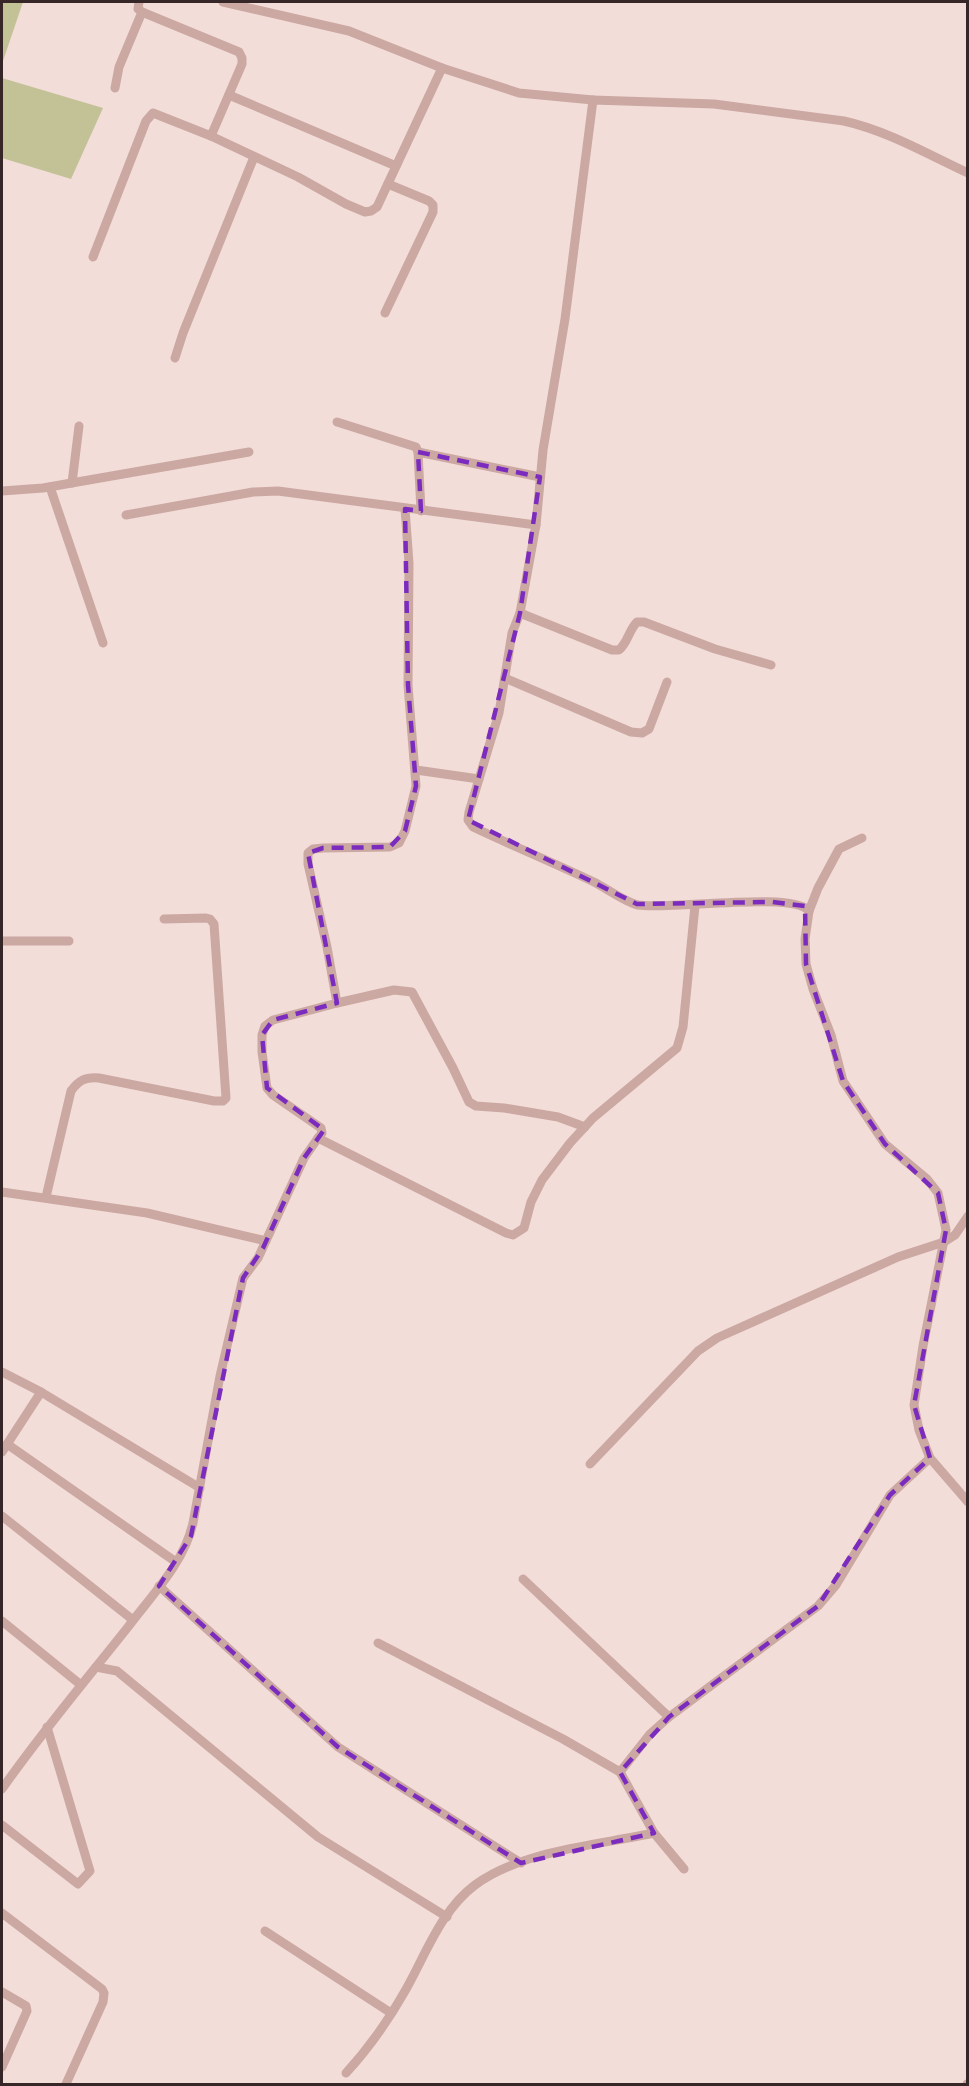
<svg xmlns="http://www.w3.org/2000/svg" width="969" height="2086" font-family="Roboto,sans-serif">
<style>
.green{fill:#c3c297}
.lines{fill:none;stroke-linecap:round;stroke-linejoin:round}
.minor{stroke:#cca8a3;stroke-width:9}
.marked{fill:none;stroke:#7b2cbf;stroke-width:4.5;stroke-dasharray:12 8;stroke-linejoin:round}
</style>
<rect width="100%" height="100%" fill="#f3ddd8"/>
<g class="green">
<path d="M2,2H23L2,64Z"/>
<path d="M2,78L103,108L71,179L2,158Z"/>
</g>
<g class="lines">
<g class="minor">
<path d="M139,2L138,9L142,12L239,52L242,58V64L211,136"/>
<path d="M223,2L349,31L442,68"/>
<path d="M115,88L119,67L142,12"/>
<path d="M229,95L396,166"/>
<path d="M968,173C927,154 888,131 844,121L714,104L593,100L565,319L543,450L536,525L520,613L512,633L499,713L469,812L468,820L473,827C513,846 554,863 594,882C606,888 625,902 638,905C670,910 794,891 809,911L805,939L806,964L813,989L831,1035L843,1081L885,1144L927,1179L938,1193L946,1230L923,1346L914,1405L919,1430L930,1458L968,1502"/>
<path d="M93,257L146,121L153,113L211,136L298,177L346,204L365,212L371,211L377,207L442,68L519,93L593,100"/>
<path d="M385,313L433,212V205L429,201L388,184"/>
<path d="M175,358L183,333L254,157"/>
<path d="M337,422L416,447L418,452"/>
<path d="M72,483L79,426"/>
<path d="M50,487L103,643"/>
<path d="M2,491L43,488L249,452"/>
<path d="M421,511L418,452L540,477"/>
<path d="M126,515L253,492L278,491L536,525"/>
<path d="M520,613L612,650H619C628,642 629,630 637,622H644L715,649L771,665"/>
<path d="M505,678L631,732L642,733L649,729L667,682"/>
<path d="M416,770L479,779"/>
<path d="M809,911L818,888L839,849L862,838"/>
<path d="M2,941H69"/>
<path d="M337,1003L394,990L412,992L453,1068L469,1102L476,1106L504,1108L558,1117L585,1127"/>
<path d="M318,1138L322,1133L321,1128L273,1095L267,1088L262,1052V1035L265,1026L273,1020L337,1003L327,947L308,864V853L313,849L323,848L390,847L399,843L405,831L416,786L408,685L409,563L405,509"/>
<path d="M2,1192L147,1213L266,1241"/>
<path d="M46,1197L71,1091C79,1080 85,1077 99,1078L214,1101H223L226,1098L214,924L210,919L206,918L164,919"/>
<path d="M2,1372L41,1392L200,1488"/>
<path d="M7,1444L176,1562"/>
<path d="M2,1452L41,1392"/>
<path d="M590,1464L698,1351L717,1338L898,1257L944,1242L955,1235L968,1216"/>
<path d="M2,1516L133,1620"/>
<path d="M523,1579L669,1717"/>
<path d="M159,1586L338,1747L521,1863"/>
<path d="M2,1621L81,1685"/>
<path d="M378,1643L563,1739L620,1772"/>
<path d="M96,1667L117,1671L318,1837L447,1917"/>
<path d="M2,1789C41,1733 86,1680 128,1627C152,1595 184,1563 193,1523L220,1376L243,1278L258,1258L304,1158L318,1138L506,1233L513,1235L524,1228L531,1202L542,1180L570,1143L593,1118L677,1048L683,1027L695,906"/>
<path d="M2,1825L78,1884L90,1871L47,1727"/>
<path d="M684,1869L654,1833L620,1772L650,1734L669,1717L818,1606L836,1585L890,1495L930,1458"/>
<path d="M2,1913L102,1989L104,1993L103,2002L66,2084"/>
<path d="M265,1931L391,2013"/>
<path d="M2,1992L26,2006L27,2011L2,2067"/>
<path d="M346,2073C369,2048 388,2021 405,1991C425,1956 441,1910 475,1885C523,1850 598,1845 654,1833"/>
<path d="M967,2084H968"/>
</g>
</g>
<path class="marked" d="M418,452L540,477L520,613L468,820L637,904L772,902L805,906L806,964L843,1081L885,1144L938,1193L946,1230L914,1405L930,1458L890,1495L818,1606L669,1717L620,1772L654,1833L521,1863L338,1747L159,1586L191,1536L243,1278L263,1248L304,1158L324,1130L267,1088L262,1035L273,1020L337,1003L308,853L323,848L390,847L405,831L416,786L408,685L405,509L421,511Z"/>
<rect width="969" height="2086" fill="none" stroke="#362627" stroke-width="6"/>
</svg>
